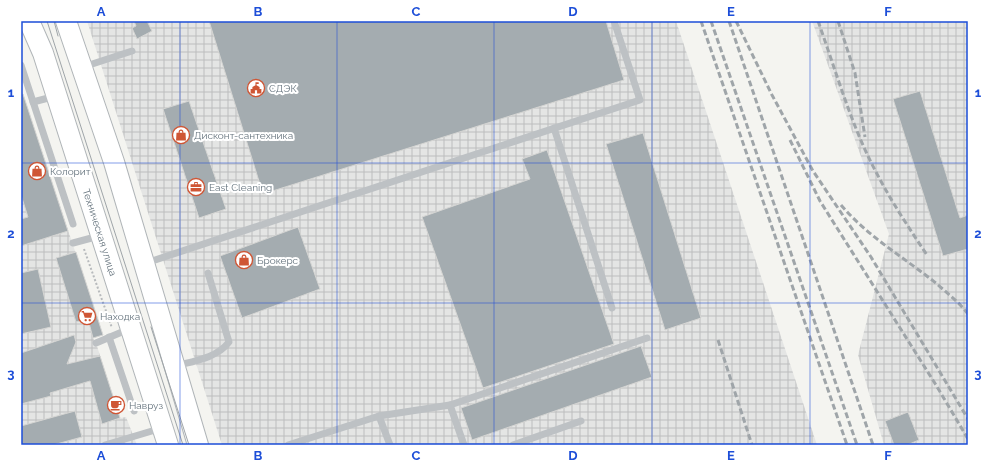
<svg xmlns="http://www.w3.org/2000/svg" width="989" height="466" font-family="Raleway,sans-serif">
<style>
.industrial{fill:url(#industrial-grid)}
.building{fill:#a4acb0;stroke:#d5d5d3}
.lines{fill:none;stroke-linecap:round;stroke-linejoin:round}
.secondary-casing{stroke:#b0b5b8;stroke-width:22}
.path{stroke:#b7babc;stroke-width:2;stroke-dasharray:2 2;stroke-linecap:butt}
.lane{stroke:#bdc1c4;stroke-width:7}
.secondary{stroke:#fff;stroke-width:20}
.tram{stroke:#9fa5a9;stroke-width:1}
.rail{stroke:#9fa5a9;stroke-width:3;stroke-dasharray:6 3;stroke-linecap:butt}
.grid{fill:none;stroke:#1d4ed8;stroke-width:1;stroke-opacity:0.55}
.labels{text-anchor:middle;stroke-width:4;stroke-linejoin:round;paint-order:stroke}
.poi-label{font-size:10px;fill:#66747e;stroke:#fff;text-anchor:start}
.street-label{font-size:10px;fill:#66747e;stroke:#fff}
.neatline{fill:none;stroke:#1d4ed8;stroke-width:1.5}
.grid-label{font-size:13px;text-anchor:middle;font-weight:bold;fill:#1d4ed8}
</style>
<defs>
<pattern id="industrial-grid" width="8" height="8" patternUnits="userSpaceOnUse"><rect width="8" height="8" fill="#e4e5e4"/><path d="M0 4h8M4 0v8" fill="none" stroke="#bdbebe"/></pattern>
</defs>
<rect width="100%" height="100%" fill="#f4f4f0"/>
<g class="industrial">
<path d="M87,21H676L817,445H222Z"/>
<path d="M812,21H968V445H884L858,355L889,234Z"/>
<path d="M21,89L103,335L93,338L96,343L120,418L126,417L137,445H21Z"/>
</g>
<g class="building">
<path d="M134,21H147L152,31L137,39L132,28L136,26Z"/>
<path d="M209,21H606L624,80L263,194Z"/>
<path d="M920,91L960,218L968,215V249L943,256L893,99Z"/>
<path d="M21,94H23L68,231L21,246V219L28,217L21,195Z"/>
<path d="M189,101L226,209L199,218L163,109Z"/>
<path d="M643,133L701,318L665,330L606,144Z"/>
<path d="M547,150L614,344L483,388L422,217L530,179L522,159Z"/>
<path d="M298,227L320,289L242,318L220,256Z"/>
<path d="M76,252L103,335L93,338L88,319L76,322L56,258Z"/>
<path d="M38,269L51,327L21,334V273Z"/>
<path d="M74,335L76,342L67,364L100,356L120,418L102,424L90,381L50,393L51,396L21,404V353Z"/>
<path d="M641,346L652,377L472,440L461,408Z"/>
<path d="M75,411L82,437L53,445H21V426Z"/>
<path d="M908,412L919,440L907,445H894L885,421Z"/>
</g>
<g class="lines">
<g class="secondary-casing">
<g id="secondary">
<path id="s1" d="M29,21L43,53L168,445"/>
<path d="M66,21L114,162L198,445"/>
</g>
</g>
<path class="path" d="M84,249L112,328"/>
<g class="lane">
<path d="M21,65L73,224"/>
<path d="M83,67L132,51"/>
<path d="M33,102L56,96"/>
<path d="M554,128L612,308"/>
<path d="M73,243L99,236"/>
<path d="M146,263L640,100L614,21"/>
<path d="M109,337L134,411"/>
<path d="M96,343L129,329"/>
<path d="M175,366C194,361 217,358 229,342L208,273"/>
<path d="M450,405L464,445"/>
<path d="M379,416L390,445"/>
<path d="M105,445L162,428"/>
<path d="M288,445L379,416L450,405L647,338"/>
<path d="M513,445L581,421"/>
</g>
<use href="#secondary" class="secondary"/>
<g class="tram">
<path d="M47,21L183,445"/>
<path d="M54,21L58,36"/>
<path d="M151,327L189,445"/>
</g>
<g class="rail">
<path d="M701,21L847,445"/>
<path d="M711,21L857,445"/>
<path d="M729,21L873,445"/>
<path d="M736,21L772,95L813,171L871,257L968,419"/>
<path d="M818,21C836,71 851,125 876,172C891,201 909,228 927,255"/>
<path d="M838,21L855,73L865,137"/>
<path d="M790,140L820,201L936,385L968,439"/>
<path d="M841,205C868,237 905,258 937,284C948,294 959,302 968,314"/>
<path d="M718,340L752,445"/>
</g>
</g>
<path class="grid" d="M180,21V445M337,21V445M494,21V445M652,21V445M810,21V445M21,163H968M21,303H968"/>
<defs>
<g id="civic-ring" transform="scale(0.9)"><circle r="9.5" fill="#fff" stroke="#cf5635" stroke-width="1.5"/><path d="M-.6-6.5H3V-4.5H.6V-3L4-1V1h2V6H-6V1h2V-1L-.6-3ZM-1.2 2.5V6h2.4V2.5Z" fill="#cf5635"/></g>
<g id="shop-ring" transform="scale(0.9)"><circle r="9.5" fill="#fff" stroke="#cf5635" stroke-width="1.5"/><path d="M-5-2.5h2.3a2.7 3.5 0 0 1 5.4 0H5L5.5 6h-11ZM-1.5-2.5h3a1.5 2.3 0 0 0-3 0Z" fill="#cf5635"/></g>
<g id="office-ring" transform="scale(0.9)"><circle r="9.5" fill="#fff" stroke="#cf5635" stroke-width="1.5"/><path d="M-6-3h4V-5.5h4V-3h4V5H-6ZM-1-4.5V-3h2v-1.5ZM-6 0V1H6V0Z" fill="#cf5635"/></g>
<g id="supermarket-ring" transform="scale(0.9)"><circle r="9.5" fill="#fff" stroke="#cf5635" stroke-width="1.5"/><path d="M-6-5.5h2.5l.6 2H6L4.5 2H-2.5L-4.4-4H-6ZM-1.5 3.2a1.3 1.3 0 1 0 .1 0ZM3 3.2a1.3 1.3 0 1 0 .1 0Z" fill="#cf5635"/></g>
<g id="cafe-ring" transform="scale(0.9)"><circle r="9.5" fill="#fff" stroke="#cf5635" stroke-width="1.5"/><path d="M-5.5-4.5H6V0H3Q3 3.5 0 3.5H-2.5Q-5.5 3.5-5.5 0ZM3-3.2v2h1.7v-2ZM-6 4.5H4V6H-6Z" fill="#cf5635"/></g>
</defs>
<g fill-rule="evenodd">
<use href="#civic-ring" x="256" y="88"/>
<use href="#shop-ring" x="181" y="135"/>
<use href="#shop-ring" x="37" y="171"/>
<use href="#office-ring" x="196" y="187"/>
<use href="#shop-ring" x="244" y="260"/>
<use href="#supermarket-ring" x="87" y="316"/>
<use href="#cafe-ring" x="116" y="405"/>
</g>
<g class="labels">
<g class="poi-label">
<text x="269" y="92">СДЭК</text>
<text x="194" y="139">Дисконт-сантехника</text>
<text x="50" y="175">Колорит</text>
<text x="209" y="191">East Cleaning</text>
<text x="257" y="264">Брокерс</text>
<text x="100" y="320">Находка</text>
<text x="129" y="409">Навруз</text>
</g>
<g class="street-label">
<text dy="4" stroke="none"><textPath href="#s1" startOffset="223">Техническая улица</textPath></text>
</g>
</g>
<rect width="989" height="466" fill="none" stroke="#ffffff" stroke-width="44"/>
<rect x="22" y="22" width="945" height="422" class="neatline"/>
<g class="grid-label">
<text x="101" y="16">A</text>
<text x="258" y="16">B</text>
<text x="416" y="16">C</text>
<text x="573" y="16">D</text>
<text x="731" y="16">E</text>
<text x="888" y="16">F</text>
<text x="11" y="97">1</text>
<text x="978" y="97">1</text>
<text x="11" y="238">2</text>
<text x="978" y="238">2</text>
<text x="11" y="378">3</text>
<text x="978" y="378">3</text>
<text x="101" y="460">A</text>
<text x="258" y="460">B</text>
<text x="416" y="460">C</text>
<text x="573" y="460">D</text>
<text x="731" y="460">E</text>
<text x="888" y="460">F</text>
</g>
</svg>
